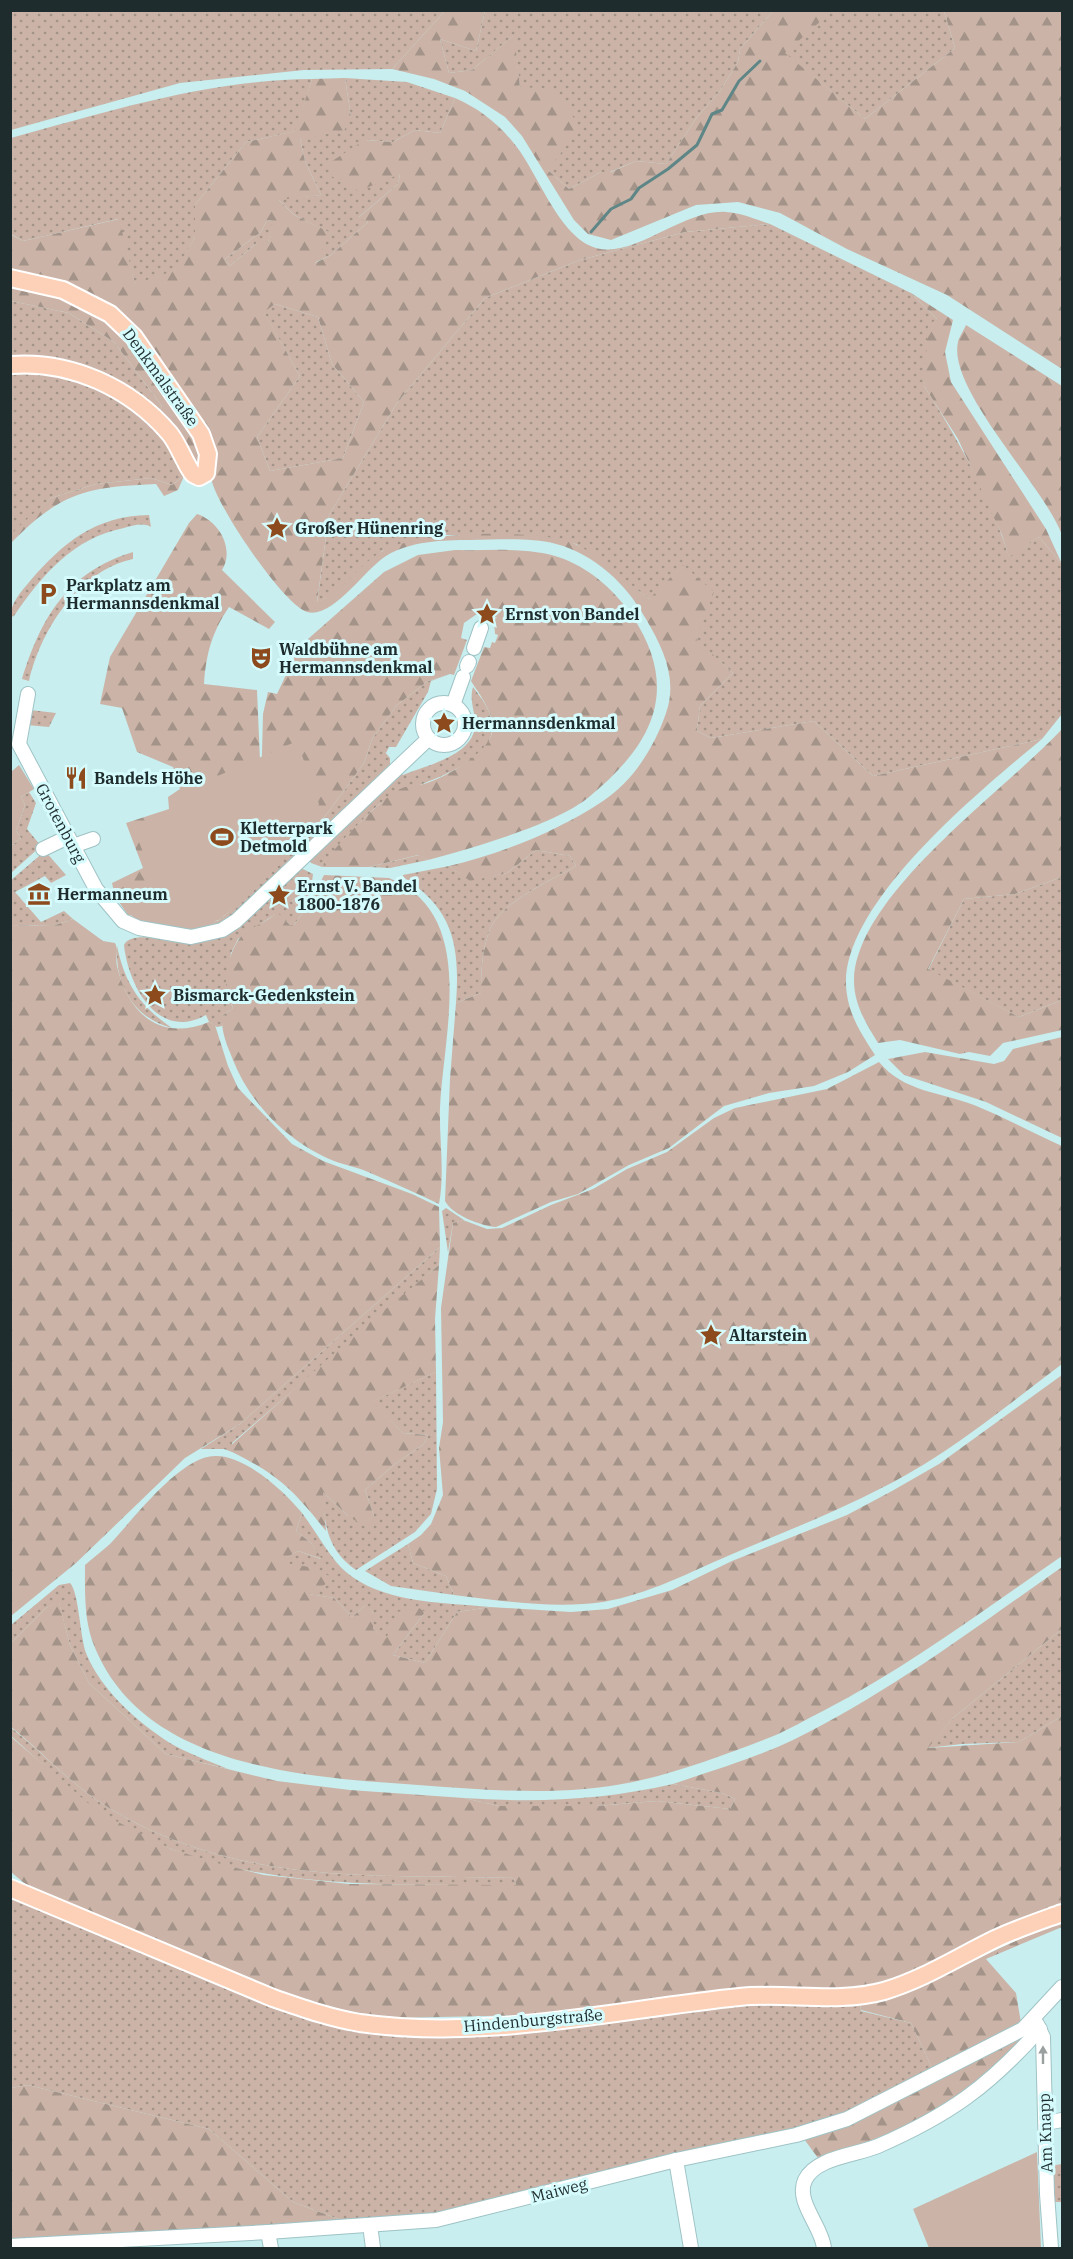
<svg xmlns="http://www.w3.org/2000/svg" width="1073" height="2259" font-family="'IBM Plex Serif',serif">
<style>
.grass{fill:url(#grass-dots)}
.forest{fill:url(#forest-firs);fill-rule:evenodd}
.park{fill:#cbb4a7}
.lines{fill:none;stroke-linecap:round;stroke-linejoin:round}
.stream{stroke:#5e8687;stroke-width:3}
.minor-casing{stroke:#9fc3c5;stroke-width:16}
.major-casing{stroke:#fff;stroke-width:20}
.minor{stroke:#fff;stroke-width:14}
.major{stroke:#fcd1b8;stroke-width:16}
.oneway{fill:#9aa0a0}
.labels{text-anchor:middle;stroke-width:6;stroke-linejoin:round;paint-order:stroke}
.street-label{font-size:16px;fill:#1e2c2d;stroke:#d6fbfd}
.poi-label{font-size:16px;font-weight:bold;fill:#1e2c2d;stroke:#d6fbfd;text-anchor:start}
</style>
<defs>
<pattern id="grass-dots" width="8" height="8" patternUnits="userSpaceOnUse" patternTransform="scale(1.5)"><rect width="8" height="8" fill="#cbb4a7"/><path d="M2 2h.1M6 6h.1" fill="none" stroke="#a49388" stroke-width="1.8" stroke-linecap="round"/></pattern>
<pattern id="forest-firs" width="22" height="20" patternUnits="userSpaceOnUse" patternTransform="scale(1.5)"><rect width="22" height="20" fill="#cbb4a7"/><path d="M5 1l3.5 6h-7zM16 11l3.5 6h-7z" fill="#a49388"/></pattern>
</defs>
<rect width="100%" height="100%" fill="#c8eef0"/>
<g class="grass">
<path d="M832,10L944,11L955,48L865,119L784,53Z"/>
<path d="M11,11H445L392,69L304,70L180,83L11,130Z"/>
<path d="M485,11H773L740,49L738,62L720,91L697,117L666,164L636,161L610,172H601L569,189L548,170L520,87L513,36L472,70L449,73L440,39L476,51Z"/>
<path d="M345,78L407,82L455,98L440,133L415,130L393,142L365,140L400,174L398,184L359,217L368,222L331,255L314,263L330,233L294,215L278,199L321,195L305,161L300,139L351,117Z"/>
<path d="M312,79L296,131L246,142L195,205V237L177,270L135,285L118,219L23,241L11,234V138C110,111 208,80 312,79Z"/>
<path d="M267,220L274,221L268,242H258L230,266L225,259L261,232Z"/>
<path d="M770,224L911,293L937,319L924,386C958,439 989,495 1009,556L1039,537L1062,564V714L1042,739L873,776L814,721L711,738L697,731L700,706L733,673L649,599L576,544L525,535H444L382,551L341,590L317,603L329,515L397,403L485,298L580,260L685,232Z"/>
<path d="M11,301L69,313L114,342L162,406L157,413C112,369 73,356 11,355Z"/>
<path d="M275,304L318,317L332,364L364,402L343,458L270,471L257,437L300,376L263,311Z"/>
<path d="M46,373C105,384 162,419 184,476L172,485L151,478L96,484L51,498L11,536V375Z"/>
<path d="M149,515L151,527C143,522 132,526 124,528C73,538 42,575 14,616L11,617C10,603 21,592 30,581C64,542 95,516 149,515Z"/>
<path d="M133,552V559C78,571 41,630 29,681L22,679C41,618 67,572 133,552Z"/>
<path d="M450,674L431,681L428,692L396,747H389L386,753L384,751L390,758V767L233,917L222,925L198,929L219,920L230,911L327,814L364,763L372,739L396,706L428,681Z"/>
<path d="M473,687C481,698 490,708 492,723C498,766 412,784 385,800C373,807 329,854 322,867L311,863L308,858L401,773L403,775C427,765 476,755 475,723C475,710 469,701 473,687Z"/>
<path d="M30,710L56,713L49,727L27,725Z"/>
<path d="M29,792L36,803L27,829L41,846L11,873V846L21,838L16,831L25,805L21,797Z"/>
<path d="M536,850L570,856L576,866C552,880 501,902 490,929C482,949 481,972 481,993L456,1003C460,947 454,909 403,877V875L449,866L470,880L507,873Z"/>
<path d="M45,851L66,875L51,883L45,876L15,892L41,922L64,911L73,919L52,926L11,925L10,881Z"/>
<path d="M419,855L428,860L390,868L369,867Z"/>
<path d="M299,867L313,874L312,882L292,901L303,912L294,925H290L277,913L238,939L231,953L227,995L233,1008L222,1016V1026L217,1027L209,1022L206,1015C158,1042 128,985 124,945C132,928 175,944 193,943C225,942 244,920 267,900H274L276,892Z"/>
<path d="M1062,877V1000L1019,1017L928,970L964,899L1015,894Z"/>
<path d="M117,946C125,984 140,1006 172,1028C133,1018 115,984 117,946Z"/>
<path d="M446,1208L464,1220L453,1223L448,1252L442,1211Z"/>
<path d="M440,1247L439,1265L232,1443V1452L224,1449H201L240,1424Z"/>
<path d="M436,1372L437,1489L431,1514L415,1532L356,1570C326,1549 325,1524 322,1491L348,1516H374L365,1490L395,1464L424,1444L428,1435L403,1433L371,1402Z"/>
<path d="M302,1513C314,1529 324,1547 337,1563C373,1604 440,1602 490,1607L457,1612L425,1663L393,1655L425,1612L386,1640L373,1629V1613L366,1605L352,1617L334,1598L308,1594L333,1579L278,1562L298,1551L321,1559L311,1543L296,1531Z"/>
<path d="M408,1544L413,1563L446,1576L454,1595L391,1586L365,1571Z"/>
<path d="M70,1583C79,1592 80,1637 86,1653C101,1690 137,1722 170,1743C187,1753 209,1761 228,1769L166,1754L89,1683L70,1645L59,1603L46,1608L11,1643V1625L59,1585Z"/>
<path d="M1062,1629V1716L1019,1742L962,1744L927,1748L953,1718Z"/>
<path d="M10,1727C44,1753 72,1786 109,1808C239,1886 369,1874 514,1878L516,1885C371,1884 213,1894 89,1805C61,1784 37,1758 11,1736Z"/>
<path d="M673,1784L722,1793L735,1799L730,1809L657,1801L596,1806H499L464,1798C536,1803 603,1800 673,1784Z"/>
<path d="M10,1895L309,2019L571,2027L741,2005L860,2003L861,2011L911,2023L932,2068L845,2114L797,2129L436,2213L341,2220L293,2202L209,2129L28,2085L11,2088Z"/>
<path d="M1062,2164V2202H1052L1050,2166Z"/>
</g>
<g class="forest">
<path d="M445,11H485L476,51L440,39L449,73L472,70L514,35L520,87L556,89L580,128L548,170L569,189L601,172H611L636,161L666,164L697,117L720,91L738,62L740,49L773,11H832L785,53L865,119L955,48L944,11H1062V369L947,295L847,249L780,213L738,202L696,205L611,240L588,234L574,220L522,136L505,117L465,91L434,79L392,69Z"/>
<path d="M345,78L351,117L344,131L300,139L305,161L321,195L279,200L294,215L331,233L315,263L331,255L368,222L358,218L398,184L400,174L359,191L331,176L329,163L365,140L393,142L415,130L440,133L455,98C480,109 499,124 516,146C539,175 559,237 596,248C635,259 683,209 726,212C741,213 755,219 770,224L685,232L580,260L485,298L397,403L329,515L317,602C344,592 357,566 381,552C414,531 541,528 575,544C602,557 626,581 649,599L683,565L714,592L696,639L733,673L700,706L697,731L711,738L814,721L873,776L1042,739C982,789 844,901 846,984C847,1012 860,1032 875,1055L848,1072L814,1086L769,1093L724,1106L669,1148L629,1165L578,1194L551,1202L496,1227C481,1226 452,1215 445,1201L450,1079L456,1003L481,993C481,972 482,949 490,929C501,902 552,880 576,866L570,856L536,850L507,873L470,881L449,866C501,854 558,831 603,801C633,781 654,748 666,713C678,679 663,648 646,619C627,585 595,554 556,544C529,537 498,540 470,540C443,540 410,541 386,556C366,568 333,619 307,612C284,606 213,501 211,477C211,473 213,467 214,463L127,321L11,275L10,234L23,241L119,219L135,284L176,270L195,237V205L246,142L295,131L312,79ZM267,220L273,221L268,242H258L230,266L225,259L261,232ZM275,304L318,317L332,364L364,402L343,458L270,471L257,437L300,376L264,312Z"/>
<path d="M11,283L63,294L115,324L195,436L203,466L197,467L157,413L162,406L114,342L69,313L11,301Z"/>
<path d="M911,293L953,320L945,352L951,382L1046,529L1062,564L1039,537L1009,557L1002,535L958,439L924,386L928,325L937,319Z"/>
<path d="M966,325L1062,386V535C1044,486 947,389 958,342C959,337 964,330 966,325Z"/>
<path d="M184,476L178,490L164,496L156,484C87,487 61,492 11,543V536L16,529L51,498L96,484L151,478L172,485Z"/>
<path d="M197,514C219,521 235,549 222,570L275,622L269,629L229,607C212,632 206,654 204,684L257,690L265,878L219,920L128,915L115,896L112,883L143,868L126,823L169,809L168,797L180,789L173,767L137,752L122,708L100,704L110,657L189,523Z"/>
<path d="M455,550C490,551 531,546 564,559C592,570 616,592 633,617C681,691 652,745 589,797C555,825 471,848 428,860L418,855L369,867H322C332,848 381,799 400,789C408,785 418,786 427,783C447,776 495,751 493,725C491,709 478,692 471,681L484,647L490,648L492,642L495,643L498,635L495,634L494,620L497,617L492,618L490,612L485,614L486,610L480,613L477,610V614L464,623L461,638L467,640L454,675L450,674L428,681L396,706L372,739L364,763L327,814L295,846L261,792L263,714L268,692L277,694L294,658L308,639L384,572L418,555Z"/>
<path d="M1062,729V877L1015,894L964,899L928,969L1019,1017L1062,1000V1030L1003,1043L990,1056L969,1052L960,1054L900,1040L878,1043C866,1023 854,1005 854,980C856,894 1007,789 1062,729Z"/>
<path d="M324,875L389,878C479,914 443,1034 440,1108C439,1139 445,1173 439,1204C416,1193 392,1182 368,1172C357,1167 345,1165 334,1161C289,1143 250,1104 233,1060C227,1045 221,1032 222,1016L233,1008C232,1003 228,1001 227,996C223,977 231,939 249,930C259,924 268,921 277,912L290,925H294L303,912L292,901L312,882L320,883Z"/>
<path d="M73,919L103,941L115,943C119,950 115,958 117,966C128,1014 160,1042 209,1022L215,1025L228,1066L238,1088L292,1144L323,1161L412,1194L439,1207L440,1247L240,1424L185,1458L76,1563L11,1616V925L52,926Z"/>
<path d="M1062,1037V1138L986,1102L904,1075L888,1059L925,1052L994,1064L1004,1061L1013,1049Z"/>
<path d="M879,1062C904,1092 940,1092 974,1105C1004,1117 1033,1133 1062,1146V1364C1017,1398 972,1435 923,1465C862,1502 796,1527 730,1555C688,1573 649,1594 603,1602C555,1609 502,1601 454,1595L446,1576L413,1563L408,1544L421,1535L431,1524L443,1495L439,1448L443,1422L441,1308L453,1223L463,1220L487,1229L502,1228L551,1205L593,1189L627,1169L667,1152L714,1118L735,1108L827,1089Z"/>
<path d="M439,1265L435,1319L436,1372L372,1402L403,1433L428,1435L424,1444L395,1464L365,1490L374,1516L372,1531L348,1516L323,1492L326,1531C294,1491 279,1475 232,1452L230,1446L364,1327Z"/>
<path d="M1062,1375V1556C984,1610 908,1667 823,1711C806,1719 789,1730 771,1737C727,1754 679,1772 633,1782C561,1797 490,1790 418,1785C304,1777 138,1768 92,1640C84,1617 85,1589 85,1565C93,1558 102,1551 110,1544C132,1521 180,1456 215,1456C245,1455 284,1491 302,1513L296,1531L311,1543L322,1559L298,1551L279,1562L315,1568L334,1579L309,1594L334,1598L352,1617L367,1604L373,1613V1629L386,1639L397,1612L419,1608L425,1612L393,1655L425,1663L457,1612L490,1607L571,1612L608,1609L672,1590L732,1561L847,1515L892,1491L939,1464Z"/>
<path d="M1062,1567V1629L953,1718L928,1748L1019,1742L1062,1716V1905L993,1932L929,1964L882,1983L858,1988H742L529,2015L394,2018L362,2015L323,2006L279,1991L30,1888L11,1872L10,1736L89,1804L116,1821L171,1849L213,1862L264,1875L349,1884L516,1885L514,1878C369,1874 239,1886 109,1808C72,1786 44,1753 11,1727V1643L46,1608L59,1602L70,1645L89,1683L166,1754L277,1781L350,1790L464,1798L499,1806H596L657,1801L730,1809L735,1799L722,1793L673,1784C714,1770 755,1758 793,1740C889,1693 975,1628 1062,1567Z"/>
<path d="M1062,1922V1927L986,1959L1016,1993L1021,2023L932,2068L911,2023L861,2010L860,2003C932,1989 993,1946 1062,1922Z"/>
<path d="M1027,2035C966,2099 903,2134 818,2158L804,2139Z"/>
<path d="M28,2085L209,2129L293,2202L341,2220L142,2235L11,2241V2088Z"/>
</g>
<g class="park">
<path d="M297,741L319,804C312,818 306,832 296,844C279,868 227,921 200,929C189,932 174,928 163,926C136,922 130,918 115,896L153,877L139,842L159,814L171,810L170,797Z"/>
<path d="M19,765L34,789L21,797L25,805L16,831L21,838L11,846V772Z"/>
<path d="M1037,2152L1041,2248H929L913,2209Z"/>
</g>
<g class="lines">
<path class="stream" d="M591,232L611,209L631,199L639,188L668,169L697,145L712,114L722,110L739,81L760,61"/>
<g class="minor-casing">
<g id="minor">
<path d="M474,648L481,628"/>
<path d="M467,666L469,662"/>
<path d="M28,694L19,744L96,889L123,921L139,928L191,937L222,930L236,921L428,739"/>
<circle cx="444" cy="724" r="21"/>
<path d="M453,705L463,677"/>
<path d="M73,846L93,839"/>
<path d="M43,849L68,837"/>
<path d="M1037,2024L1043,2037L1047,2194L1051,2248"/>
<path d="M1046,2123L1062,2120"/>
<path d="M676,2160L691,2248"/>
<path d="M370,2225L373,2248"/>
<path d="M268,2232L271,2248"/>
<path d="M10,2246L268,2232L436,2220L676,2160L796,2135L847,2119L1023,2029L1062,1987"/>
<path d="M824,2248C822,2226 795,2202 805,2180C816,2157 857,2155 878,2146C949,2115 988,2087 1040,2029"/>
</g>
</g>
<g class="major-casing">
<g id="major">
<path d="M10,278L63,290L110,314L134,337L201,434L208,454L206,473L199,477L193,474C184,462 180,447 170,434C131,388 71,360 10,365"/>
<path d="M10,1888L273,1998C302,2008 330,2018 360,2023C486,2041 614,2010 739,1997C787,1992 837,2004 884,1991C924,1979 958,1957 995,1939C1016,1929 1040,1921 1062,1913"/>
</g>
</g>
<use href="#minor" class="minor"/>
<use href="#major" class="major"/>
</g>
<defs><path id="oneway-solid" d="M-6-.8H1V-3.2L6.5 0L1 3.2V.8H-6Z" transform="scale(1.5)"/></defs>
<use class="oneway" href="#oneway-solid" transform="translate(1043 2055) rotate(-90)"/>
<defs>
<g id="sight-bare" transform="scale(1.8)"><path d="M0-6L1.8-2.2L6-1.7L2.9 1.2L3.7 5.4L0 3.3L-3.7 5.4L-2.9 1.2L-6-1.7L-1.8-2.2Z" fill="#8d4a1c" stroke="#d6fbfd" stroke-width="2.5" paint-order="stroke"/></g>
<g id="parking-bare" transform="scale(1.8)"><path d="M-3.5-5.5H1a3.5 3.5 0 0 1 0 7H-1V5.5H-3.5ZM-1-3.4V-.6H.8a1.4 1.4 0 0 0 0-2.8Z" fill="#8d4a1c" stroke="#d6fbfd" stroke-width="2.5" paint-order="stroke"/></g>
<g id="theatre-bare" transform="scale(1.8)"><path d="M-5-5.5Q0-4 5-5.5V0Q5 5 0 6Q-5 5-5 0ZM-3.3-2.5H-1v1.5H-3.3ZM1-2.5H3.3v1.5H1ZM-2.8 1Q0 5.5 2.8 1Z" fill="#8d4a1c" stroke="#d6fbfd" stroke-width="2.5" paint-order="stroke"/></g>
<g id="restaurant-bare" transform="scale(1.8)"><path d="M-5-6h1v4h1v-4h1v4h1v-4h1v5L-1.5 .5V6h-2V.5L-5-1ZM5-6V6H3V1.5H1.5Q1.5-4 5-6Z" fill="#8d4a1c" stroke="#d6fbfd" stroke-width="2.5" paint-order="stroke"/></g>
<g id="stadium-bare" transform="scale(1.8)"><path d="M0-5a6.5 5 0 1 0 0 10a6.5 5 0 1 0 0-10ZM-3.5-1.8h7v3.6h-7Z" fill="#8d4a1c" stroke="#d6fbfd" stroke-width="2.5" paint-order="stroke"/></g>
<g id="museum-bare" transform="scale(1.8)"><path d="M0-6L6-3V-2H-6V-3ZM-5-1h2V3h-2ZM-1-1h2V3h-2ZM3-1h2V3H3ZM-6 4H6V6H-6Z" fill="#8d4a1c" stroke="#d6fbfd" stroke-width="2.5" paint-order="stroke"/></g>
</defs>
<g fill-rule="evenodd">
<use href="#sight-bare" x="277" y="528"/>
<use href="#parking-bare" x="48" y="594"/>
<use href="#sight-bare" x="487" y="614"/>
<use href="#theatre-bare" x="261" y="658"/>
<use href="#sight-bare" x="444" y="723"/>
<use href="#restaurant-bare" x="76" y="778"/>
<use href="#stadium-bare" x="222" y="837"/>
<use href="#museum-bare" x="39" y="894"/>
<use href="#sight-bare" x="279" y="895"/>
<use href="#sight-bare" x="155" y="995"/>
<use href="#sight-bare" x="711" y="1335"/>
</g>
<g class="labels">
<g class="street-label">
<text transform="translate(161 377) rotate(54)" y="6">Denkmalstraße</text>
<text transform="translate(61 823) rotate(62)" y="6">Grotenburg</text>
<text transform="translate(533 2020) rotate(-5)" y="6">Hindenburgstraße</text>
<text transform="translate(1045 2133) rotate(-92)" y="6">Am Knapp</text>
<text transform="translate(559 2190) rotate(-14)" y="6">Maiweg</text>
</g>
<g class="poi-label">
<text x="295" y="534">Großer Hünenring</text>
<text x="66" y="591">Parkplatz am<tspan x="66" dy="18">Hermannsdenkmal</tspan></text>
<text x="505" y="620">Ernst von Bandel</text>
<text x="279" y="655">Waldbühne am<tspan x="279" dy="18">Hermannsdenkmal</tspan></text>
<text x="462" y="729">Hermannsdenkmal</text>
<text x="94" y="784">Bandels Höhe</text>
<text x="240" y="834">Kletterpark<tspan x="240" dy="18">Detmold</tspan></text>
<text x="297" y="892">Ernst V. Bandel<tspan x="297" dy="18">1800-1876</tspan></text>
<text x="57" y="900">Hermanneum</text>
<text x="173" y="1001">Bismarck-Gedenkstein</text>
<text x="729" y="1341">Altarstein</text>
</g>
</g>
<rect width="1073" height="2259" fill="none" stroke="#1e2c2d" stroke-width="24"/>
</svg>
